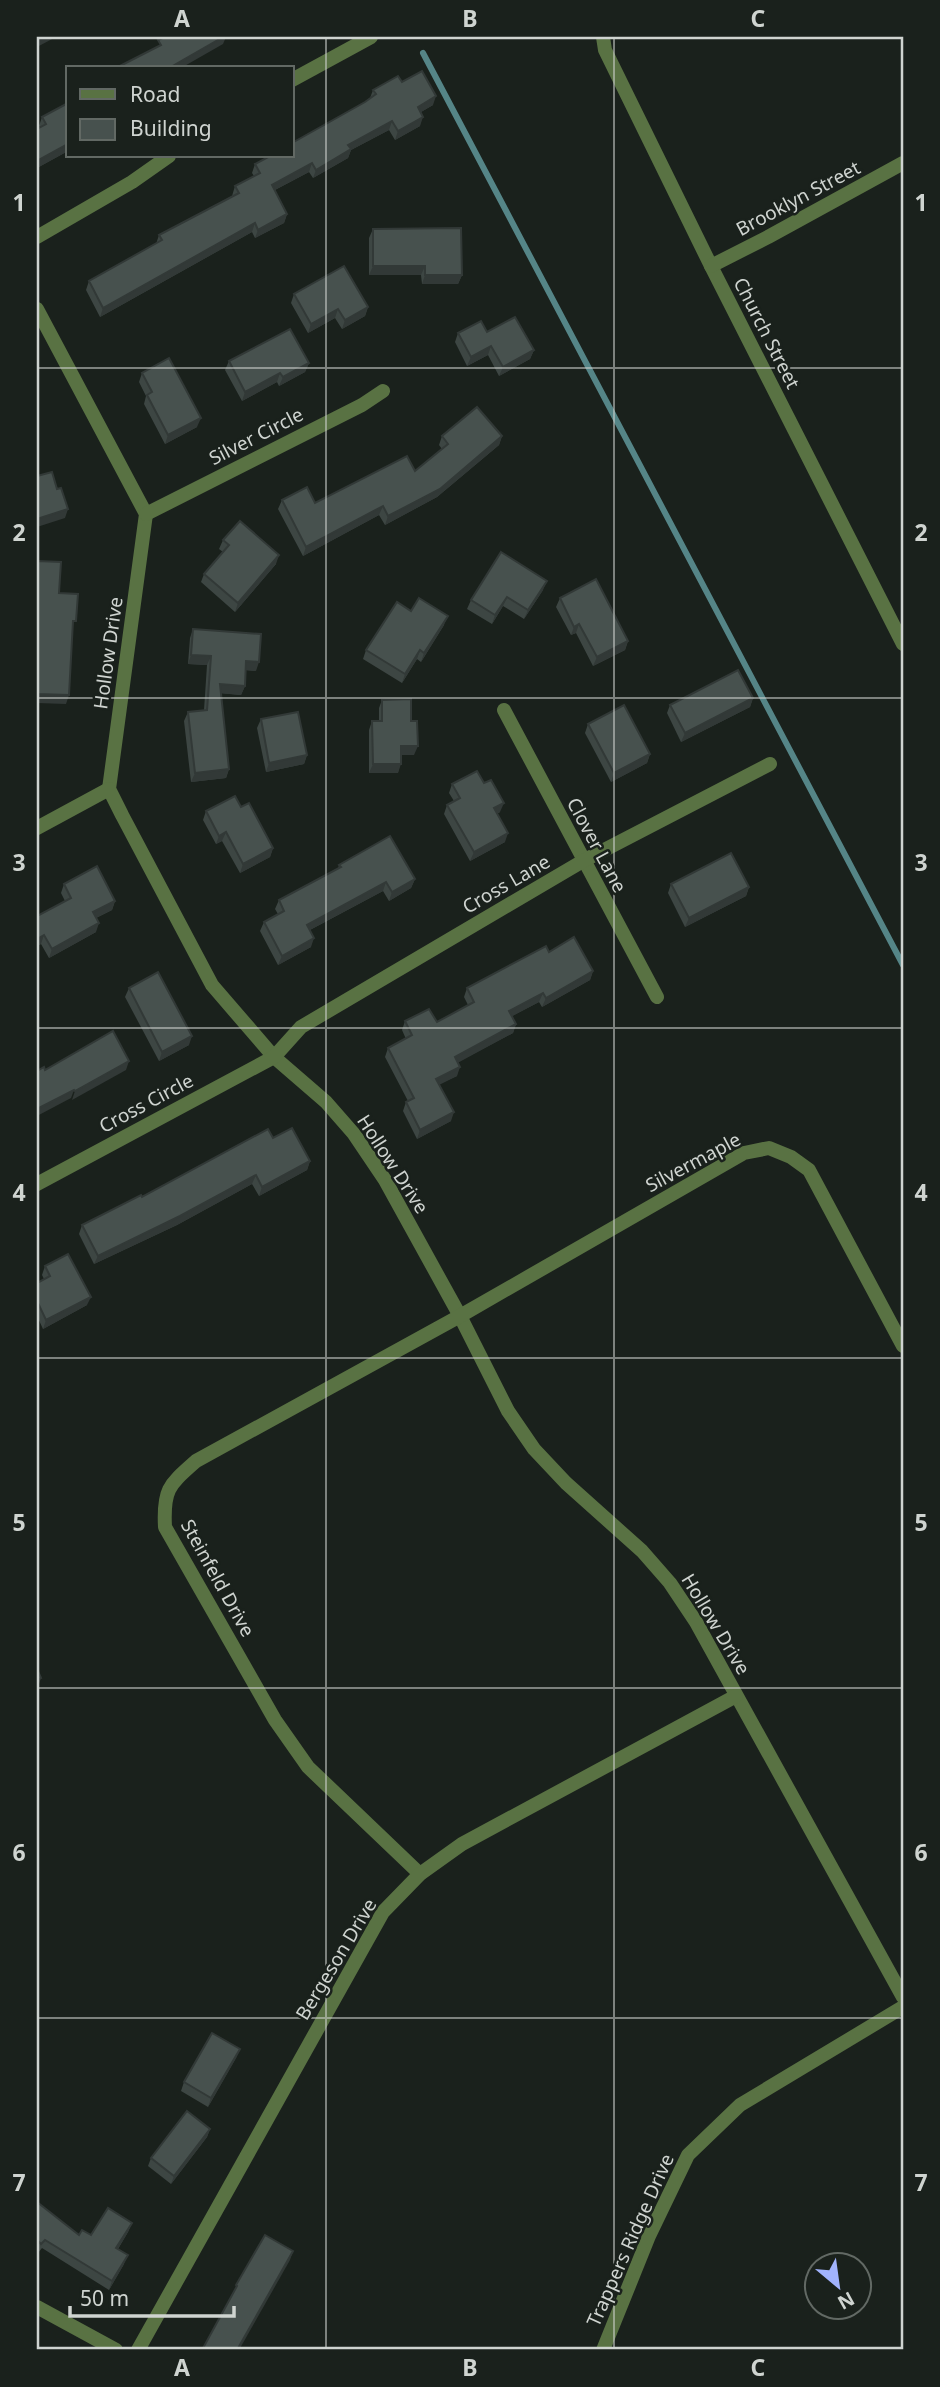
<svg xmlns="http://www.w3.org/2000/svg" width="940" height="2387" font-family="'Noto Sans',sans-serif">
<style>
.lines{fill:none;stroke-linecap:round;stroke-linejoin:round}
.stream{stroke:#558587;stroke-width:6}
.minor{stroke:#597243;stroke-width:14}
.wall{fill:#3d4643}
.shaded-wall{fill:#323937}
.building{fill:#47514e;stroke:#323937;stroke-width:2}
.grid{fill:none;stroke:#cfd4d0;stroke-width:2;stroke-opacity:0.55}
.labels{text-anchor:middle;stroke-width:5;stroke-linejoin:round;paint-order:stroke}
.street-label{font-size:19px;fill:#cfd4d0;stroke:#1a211c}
.neatline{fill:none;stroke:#cfd4d0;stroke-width:2.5}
.grid-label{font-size:23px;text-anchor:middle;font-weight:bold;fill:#cfd4d0}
</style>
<rect width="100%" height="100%" fill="#1a211c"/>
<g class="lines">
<path class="stream" d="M423,53L903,965"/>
<g class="minor">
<path d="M603,37L605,50L711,266L903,644"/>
<path d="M292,80L371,37"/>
<path d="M37,237L132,182L169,156"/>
<path d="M711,266L768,237L903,163"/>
<path d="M37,309L146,514L109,789L122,815L212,985L274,1057L326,1102L354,1134L385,1180L460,1316L508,1411L534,1449L566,1483L642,1551L670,1583L696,1622L903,1997"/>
<path d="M146,514L362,405L383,391"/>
<path d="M504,710L657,997"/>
<path d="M37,828L109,789"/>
<path d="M37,1184L274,1057L301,1027L583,861L770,764"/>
<path d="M420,1874L308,1767L275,1720L165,1527C163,1489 169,1485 196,1461L460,1316L744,1153L769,1148L791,1157L809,1170L903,1346"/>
<path d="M37,2307L116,2350"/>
<path d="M138,2350L383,1912L420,1874L462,1844L736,1696"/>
<path d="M603,2350L649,2236L688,2155L740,2105L903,2007"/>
</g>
</g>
<g class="wall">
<path d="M402,82L433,105L421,112L420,126L395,140L389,130L351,150L348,158L313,178L309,172L275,190L287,214L284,223L255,238L252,232L100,317L86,290L89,281L156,244L159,235L232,196L235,186L254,176L252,173L255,164L365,102L370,98L373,90Z"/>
<path d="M42,117L68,151L37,168V129L40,127L39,126Z"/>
<path d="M373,229L462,275L458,284H422L421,275H369V238Z"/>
<path d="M294,294L368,307L365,316L342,329L335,318L308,333L291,303Z"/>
<path d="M487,332L534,350L530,359L499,376L488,355L467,366L455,342L458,333Z"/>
<path d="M229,361L309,363L305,372L279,386L277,382L242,401L225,370Z"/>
<path d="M142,373L197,427L165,444L144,404L146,396L139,382Z"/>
<path d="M442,436H502L499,445L437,497L385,525L379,515L303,556L278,509L282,500L315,503L415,471L442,449L439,445Z"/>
<path d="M223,540L276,564L235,612L201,582L204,574L223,552L219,549Z"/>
<path d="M543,590L524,619L503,606L492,624L467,609L471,600Z"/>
<path d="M560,598L628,641L625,650L593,666L576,633L571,635L556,607Z"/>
<path d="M411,611L444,625L421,662L417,659L402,683L363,659L366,650Z"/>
<path d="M193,629L256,671L246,670L245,686L241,695L221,693L229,769L226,778L191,782L184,721L188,712L204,710L207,665L188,664L190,638Z"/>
<path d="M753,698L750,707L681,742L667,713L670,705Z"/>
<path d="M382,700L411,721L414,755H401L398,773H369V730L372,721H379V708Z"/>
<path d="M261,719L307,755L304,764L266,772L257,728Z"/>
<path d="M588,724L650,754L647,763L611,782L585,733Z"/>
<path d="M452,784L500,812L497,814L505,842L470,861L444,814L447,805L454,801L449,793Z"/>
<path d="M241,807L273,848L270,857L240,873L222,841L216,844L203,820L206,811Z"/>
<path d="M339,865L415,879L411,888L389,901L383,891L310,930L311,947L278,965L260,931L264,922L278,914L275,909L279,900L338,869Z"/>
<path d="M64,884L115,901L112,910L96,918V932L49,958L41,944L37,946V916L65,901L61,893Z"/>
<path d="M671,884L749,887L746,896L685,927L668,893Z"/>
<path d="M549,952L593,971L590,980L542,1007L539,1002L512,1016L516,1024L513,1033L458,1062L457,1076L439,1084L451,1121L417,1139L403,1111L406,1102L408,1101L385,1057L388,1048L406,1039L402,1030L405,1021L437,1022L468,1005L464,997L467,988Z"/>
<path d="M129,988L189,1045L159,1061L125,997Z"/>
<path d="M273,1138L310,1161L307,1170L259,1196L252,1184L177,1225L94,1264L79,1234L82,1225Z"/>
<path d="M45,1266L87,1305L43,1329L37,1316V1283L44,1279L42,1275Z"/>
<path d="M240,2049L236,2058L208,2107L181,2091L184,2082Z"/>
<path d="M210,2129L207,2137L171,2184L148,2166L151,2158Z"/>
<path d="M37,2202L79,2235H91L132,2223L128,2232L118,2249L124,2264L109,2290L42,2248L38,2253L37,2252Z"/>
</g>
<g class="shaded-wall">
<path d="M38,37H56L37,47Z"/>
<path d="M222,37H226L223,44L181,68H169Z"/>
<path d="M436,96L433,105L414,116L418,107Z"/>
<path d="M423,117L420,126L395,140L398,131Z"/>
<path d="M392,121L389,130L351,150L348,158L313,178L316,170L348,145Z"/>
<path d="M68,144V151L37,168V161Z"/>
<path d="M312,163L309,172L269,193L272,185Z"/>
<path d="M287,214L284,223L255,238L258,230Z"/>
<path d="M255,223L252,232L100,317L103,308Z"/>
<path d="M373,266H425L421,275H369Z"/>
<path d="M425,275H462L458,284H422Z"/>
<path d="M368,307L365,316L342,329L345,320Z"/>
<path d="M338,309L335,318L308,333L311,324Z"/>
<path d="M491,346L488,355L467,366L471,357Z"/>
<path d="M534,350L530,359L499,376L503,367Z"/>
<path d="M309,363L305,372L279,386L283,377Z"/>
<path d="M280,373L277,382L242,401L245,392Z"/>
<path d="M201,418L197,427L165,444L168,435Z"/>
<path d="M502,436L499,445L437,497L385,525L388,516Z"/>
<path d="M383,506L379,515L303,556L306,547Z"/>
<path d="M68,509L65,518L37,527V519Z"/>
<path d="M279,555L276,564L235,612L238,603Z"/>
<path d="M547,581L543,590L524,619L528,610Z"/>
<path d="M507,597L503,606L492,624L495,615Z"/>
<path d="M448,616L444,625L421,662L424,653Z"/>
<path d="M579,624L576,633L571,635L574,627Z"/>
<path d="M628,641L625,650L593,666L597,657Z"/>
<path d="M420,650L417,659L402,683L405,674Z"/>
<path d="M191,655L211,656L207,665L188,664Z"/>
<path d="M246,661L259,662L256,671L243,670Z"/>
<path d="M220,684L245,686L241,695L217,693Z"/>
<path d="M37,694L69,695L66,704L37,703Z"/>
<path d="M753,698L750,707L681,742L685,733Z"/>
<path d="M401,746H418L414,755H398Z"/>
<path d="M650,754L647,763L611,782L614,773Z"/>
<path d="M307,755L304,764L266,772L269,763Z"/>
<path d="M373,764H401L398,773H369Z"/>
<path d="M229,769L226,778L191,782L195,773Z"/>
<path d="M504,803L500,812L491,817L494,808Z"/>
<path d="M226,832L222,841L216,844L219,836Z"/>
<path d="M508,833L505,842L470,861L474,852Z"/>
<path d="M273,848L270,857L240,873L243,864Z"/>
<path d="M415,879L411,888L389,901L392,892Z"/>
<path d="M386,882L383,891L304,933L307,925Z"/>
<path d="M749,887L746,896L685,927L689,918Z"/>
<path d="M115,901L112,910L90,921L93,912Z"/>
<path d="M99,923L96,932L49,958L52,949Z"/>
<path d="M44,935L41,944L37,946V939Z"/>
<path d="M314,938L311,947L278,965L282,956Z"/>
<path d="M593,971L590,980L542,1007L546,998Z"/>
<path d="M543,993L539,1002L505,1020L509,1011Z"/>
<path d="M516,1024L513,1033L452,1066L455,1057Z"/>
<path d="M192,1036L189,1045L159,1061L162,1052Z"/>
<path d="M129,1061L126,1070L72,1100L75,1091Z"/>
<path d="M460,1067L457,1076L433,1088L436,1079Z"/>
<path d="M74,1090L71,1098L37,1116V1109Z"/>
<path d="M454,1112L451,1121L417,1139L420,1130Z"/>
<path d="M310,1161L307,1170L259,1196L262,1187Z"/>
<path d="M256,1175L252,1184L177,1225L94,1264L98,1256Z"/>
<path d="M91,1297L87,1305L43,1329L46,1320Z"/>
<path d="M41,1678L38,1687L37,1688V1680Z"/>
<path d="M240,2049L236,2058L208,2107L211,2098Z"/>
<path d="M210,2129L207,2137L171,2184L174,2176Z"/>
<path d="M132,2223L128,2232L113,2257L116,2248Z"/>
<path d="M293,2251L290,2260L239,2350H237Z"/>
<path d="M128,2255L124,2264L109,2290L112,2281Z"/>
</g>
<g class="building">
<path d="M165,37H223L169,68H116L161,45L158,40Z"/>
<path d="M422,71L436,96L418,107L423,117L398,131L392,121L348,145L351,149L316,170L312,163L272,185L287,214L258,230L255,223L103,308L89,281L162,240L159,235L239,193L235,186L260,173L255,164L270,156H292V143L365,102L376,94L373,90L398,76L402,82Z"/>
<path d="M68,103V144L37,161V129L46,124L42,117Z"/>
<path d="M461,228L462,275H425V266H373V229Z"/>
<path d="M344,266L368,307L345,320L338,309L311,324L294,294Z"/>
<path d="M515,317L534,350L503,367L491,346L471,357L458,333L481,321L487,332Z"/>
<path d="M290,329L309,363L283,377L280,373L245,392L229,361Z"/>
<path d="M169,358L201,418L168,435L147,395L152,392L142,373Z"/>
<path d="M477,407L502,436L440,489L388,516L383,506L306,547L282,500L307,487L315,503L407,456L415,471L448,444L442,436Z"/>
<path d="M52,472L57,489L61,488L68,509L37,519V476Z"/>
<path d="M240,521L279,555L238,603L204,574L229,545L223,540Z"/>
<path d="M501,552L547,581L528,610L507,597L495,615L471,600Z"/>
<path d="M37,561L61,562L59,593L78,594L76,621H73L69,695L37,694Z"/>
<path d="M596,579L628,641L597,657L579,624L574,627L560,598Z"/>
<path d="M419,598L448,616L424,653L420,650L405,674L366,650L397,602L411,611Z"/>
<path d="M193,629L261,634L259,662L246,661L245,686L220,684L229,769L195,773L188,712L207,710L211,656L191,655Z"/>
<path d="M738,670L753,698L685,733L670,705Z"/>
<path d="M411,699V721H417L418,746H401V764H373L372,721H382V700Z"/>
<path d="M624,705L650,754L614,773L588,724Z"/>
<path d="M298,712L307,755L269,763L261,719Z"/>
<path d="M477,771L484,783L491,780L504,803L494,808L508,833L474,852L447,805L460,798L452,784Z"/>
<path d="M235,796L241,807L249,803L273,848L243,864L226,832L219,836L206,811Z"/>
<path d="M390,836L415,879L392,892L386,882L307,925L314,938L282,956L264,922L284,911L279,900L341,867L339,865Z"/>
<path d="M731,853L749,887L689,918L671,884Z"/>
<path d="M97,866L115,901L93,912L99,923L52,949L44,935L37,939V916L71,898L64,884Z"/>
<path d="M574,937L593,971L546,998L543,993L509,1011L516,1024L455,1057L460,1067L436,1079L454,1112L420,1130L406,1102L414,1098L388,1048L412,1035L405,1021L429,1009L437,1022L474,1002L467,988L546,946L549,952Z"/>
<path d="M158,972L192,1036L162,1052L129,988Z"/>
<path d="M113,1031L129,1061L75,1091L74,1090L37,1109V1071L44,1067L45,1070Z"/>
<path d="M292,1128L310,1161L262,1187L256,1175L180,1216L98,1256L82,1225L141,1195L142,1197L268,1129L273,1138Z"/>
<path d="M68,1254L91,1297L46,1320L37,1301V1283L50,1276L45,1266Z"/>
<path d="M37,1669L41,1678L37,1680Z"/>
<path d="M212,2033L240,2049L211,2098L184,2082Z"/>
<path d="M187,2111L210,2129L174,2176L151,2158Z"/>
<path d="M37,2202L79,2235L82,2230L91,2235L108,2208L132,2223L116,2248L128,2255L112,2281L45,2240L41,2244L37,2240Z"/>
<path d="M265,2235L293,2251L237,2350H202L237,2286L236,2285Z"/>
</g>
<path class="grid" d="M326,37V2350M614,37V2350M37,368H903M37,698H903M37,1028H903M37,1358H903M37,1688H903M37,2018H903"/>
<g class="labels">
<g class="street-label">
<text transform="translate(798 198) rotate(-28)" y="7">Brooklyn Street</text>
<text transform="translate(767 333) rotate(63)" y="7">Church Street</text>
<text transform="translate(256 436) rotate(-27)" y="7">Silver Circle</text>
<text transform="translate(108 653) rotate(-82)" y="7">Hollow Drive</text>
<text transform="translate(597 845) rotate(62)" y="7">Clover Lane</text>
<text transform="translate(506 884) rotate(-30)" y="7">Cross Lane</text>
<text transform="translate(146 1103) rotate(-28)" y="7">Cross Circle</text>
<text transform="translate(693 1162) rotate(-28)" y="7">Silvermaple</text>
<text transform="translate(393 1164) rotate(57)" y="7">Hollow Drive</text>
<text transform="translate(218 1578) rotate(61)" y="7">Steinfeld Drive</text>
<text transform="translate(716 1624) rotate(59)" y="7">Hollow Drive</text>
<text transform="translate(336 1959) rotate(-59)" y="7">Bergeson Drive</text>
<text transform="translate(630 2240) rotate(-66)" y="7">Trappers Ridge Drive</text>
</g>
</g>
<rect width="940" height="2387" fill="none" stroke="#1a211c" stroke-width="77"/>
<rect x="66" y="66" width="228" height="91" fill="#1a211c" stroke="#626964" stroke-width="2"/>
<rect x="80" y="89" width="35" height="10" fill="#597243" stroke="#626964" stroke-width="2"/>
<text x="130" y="102" font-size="21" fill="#cfd4d0">Road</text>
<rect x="80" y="119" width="35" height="21" fill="#47514e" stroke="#626964" stroke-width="2"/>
<text x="130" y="136" font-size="21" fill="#cfd4d0">Building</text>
<g transform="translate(838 2286) rotate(151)"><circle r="33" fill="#1a211c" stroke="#626964" stroke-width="2"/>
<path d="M0-5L12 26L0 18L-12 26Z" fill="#a1b3fd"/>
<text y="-10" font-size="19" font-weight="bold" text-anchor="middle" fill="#cfd4d0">N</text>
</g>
<path d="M70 2306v10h164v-10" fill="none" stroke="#cfd4d0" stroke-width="3.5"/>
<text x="80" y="2306" font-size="21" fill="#cfd4d0" stroke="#1a211c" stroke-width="5" paint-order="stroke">50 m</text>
<rect x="38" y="38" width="864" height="2310" class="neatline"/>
<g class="grid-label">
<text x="182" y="27">A</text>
<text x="470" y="27">B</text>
<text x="758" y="27">C</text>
<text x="19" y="211">1</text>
<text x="921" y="211">1</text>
<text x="19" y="541">2</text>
<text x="921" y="541">2</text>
<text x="19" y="871">3</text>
<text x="921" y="871">3</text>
<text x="19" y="1201">4</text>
<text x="921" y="1201">4</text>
<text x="19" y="1531">5</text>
<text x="921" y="1531">5</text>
<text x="19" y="1861">6</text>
<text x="921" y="1861">6</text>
<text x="19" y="2191">7</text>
<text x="921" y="2191">7</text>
<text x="182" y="2376">A</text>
<text x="470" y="2376">B</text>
<text x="758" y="2376">C</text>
</g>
</svg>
